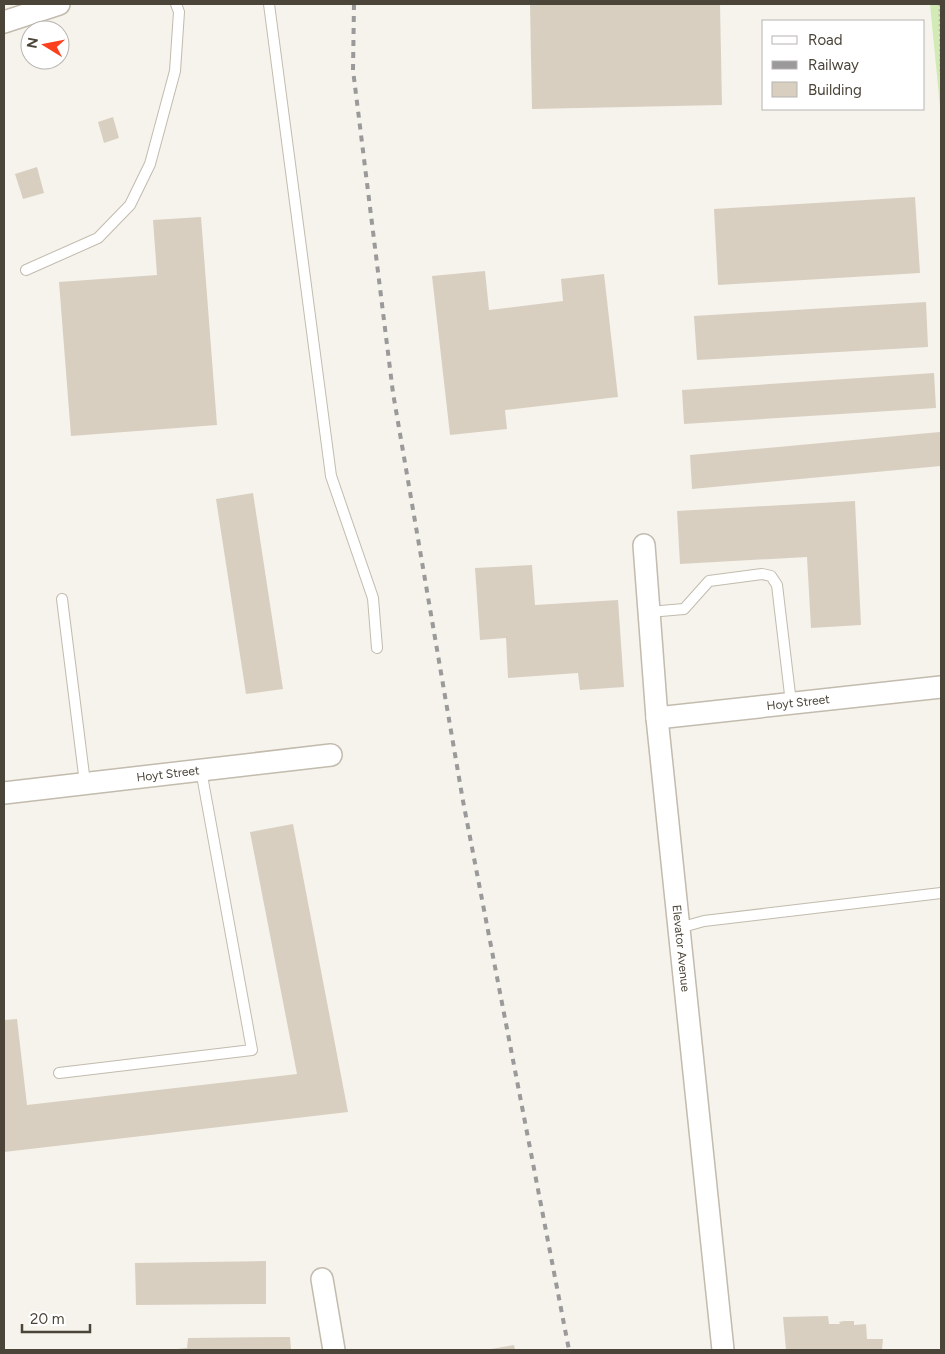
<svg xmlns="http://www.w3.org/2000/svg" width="945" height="1354" font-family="Figtree,sans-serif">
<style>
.green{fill:#d2eab5}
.building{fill:#d8cfc1}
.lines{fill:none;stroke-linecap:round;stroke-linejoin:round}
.service-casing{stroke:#c2bbae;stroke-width:12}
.minor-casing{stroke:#c2bbae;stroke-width:24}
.path{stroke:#c4b79f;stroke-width:3;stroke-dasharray:2.5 2.5;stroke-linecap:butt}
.service{stroke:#fff;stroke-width:10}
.minor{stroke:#fff;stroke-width:21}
.rail{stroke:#9a9a9a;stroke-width:4;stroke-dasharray:6 6;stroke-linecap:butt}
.labels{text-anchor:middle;stroke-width:4.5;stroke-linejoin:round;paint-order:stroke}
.street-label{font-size:12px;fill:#4b4439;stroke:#fff}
</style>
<rect width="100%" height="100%" fill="#f6f3ec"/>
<path class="green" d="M930,4H941V117Z"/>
<g class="building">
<path d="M530,4H720L722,105L532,109Z"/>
<path d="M113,117L119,138L104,143L98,122Z"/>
<path d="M37,167L44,193L23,199L15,174Z"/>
<path d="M915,197L920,273L718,285L714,209Z"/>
<path d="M201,217L217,425L71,436L59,282L157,275L153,220Z"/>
<path d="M485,271L489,310L563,301L561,279L604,274L618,397L505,410L507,429L450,435L432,276Z"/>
<path d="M926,302L928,347L697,360L694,316Z"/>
<path d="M934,373L936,408L684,424L682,390Z"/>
<path d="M940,432L941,466L692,489L690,455Z"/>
<path d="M253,493L283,689L246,694L216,499Z"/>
<path d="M855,501L861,625L811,628L807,557L680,564L677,511Z"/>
<path d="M532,565L535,605L618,600L624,687L580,690L578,673L508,678L506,638L480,640L475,568Z"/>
<path d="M293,824L348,1112L4,1152V1020L17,1019L27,1105L297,1074L250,832Z"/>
<path d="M266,1261V1304L136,1305L135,1263Z"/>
<path d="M828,1316L829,1324H840L839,1322L844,1321H854V1325L866,1324L867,1339H883L882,1350H786L783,1317Z"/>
<path d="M290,1337L291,1350H166L187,1348L188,1338Z"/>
<path d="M514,1345L515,1350H491V1349Z"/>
</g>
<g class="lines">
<g class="service-casing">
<g id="service">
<path d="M269,4L331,476L373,598L377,648"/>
<path d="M26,270L98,238L130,205L150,164L175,71L179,12L176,4"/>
<path d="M62,599L85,783"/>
<path d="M649,612L684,609L709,581L762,574L771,576L777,585L791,703"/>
<path d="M679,928L704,921L941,893"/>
<path d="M59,1073L252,1050L201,770"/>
</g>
</g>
<g class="minor-casing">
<g id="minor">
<path d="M4,22L59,4"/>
<path id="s1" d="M644,545L657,718L723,1350"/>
<path id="s2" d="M657,718L941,687"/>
<path id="s3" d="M4,793L331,755"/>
<path d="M322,1279L334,1350"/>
</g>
</g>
<path class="path" d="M940,4L941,75"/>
<use href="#service" class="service"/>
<use href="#minor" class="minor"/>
<path class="rail" d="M354,4L353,70L393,393L463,801L569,1350"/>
</g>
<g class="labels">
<g class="street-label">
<text dy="4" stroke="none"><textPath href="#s2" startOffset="142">Hoyt Street</textPath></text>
<text dy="4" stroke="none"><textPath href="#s3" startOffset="165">Hoyt Street</textPath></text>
<text dy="4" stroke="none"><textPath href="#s1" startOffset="405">Elevator Avenue</textPath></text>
</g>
</g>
<rect width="945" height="1354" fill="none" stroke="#4b4439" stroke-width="10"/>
<rect x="762" y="20" width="162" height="90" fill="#ffffff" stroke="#b7b4b0"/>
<rect x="772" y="36" width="25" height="8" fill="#ffffff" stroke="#b7b4b0"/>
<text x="808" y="45" font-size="15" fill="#4b4439">Road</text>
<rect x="772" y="61" width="25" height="8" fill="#9a9a9a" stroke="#b7b4b0"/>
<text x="808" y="70" font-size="15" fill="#4b4439">Railway</text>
<rect x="772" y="82" width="25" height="15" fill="#d8cfc1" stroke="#b7b4b0"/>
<text x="808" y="95" font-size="15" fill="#4b4439">Building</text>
<g transform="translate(45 45) rotate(280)"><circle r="24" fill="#ffffff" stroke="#b7b4b0"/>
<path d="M0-4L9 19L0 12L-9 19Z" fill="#fc3f1d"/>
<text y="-8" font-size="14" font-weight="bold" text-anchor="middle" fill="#4b4439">N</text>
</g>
<path d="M22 1324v8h68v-8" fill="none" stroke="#4b4439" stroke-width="2.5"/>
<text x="30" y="1324" font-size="15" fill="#4b4439" stroke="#ffffff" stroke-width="4" paint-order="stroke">20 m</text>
</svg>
